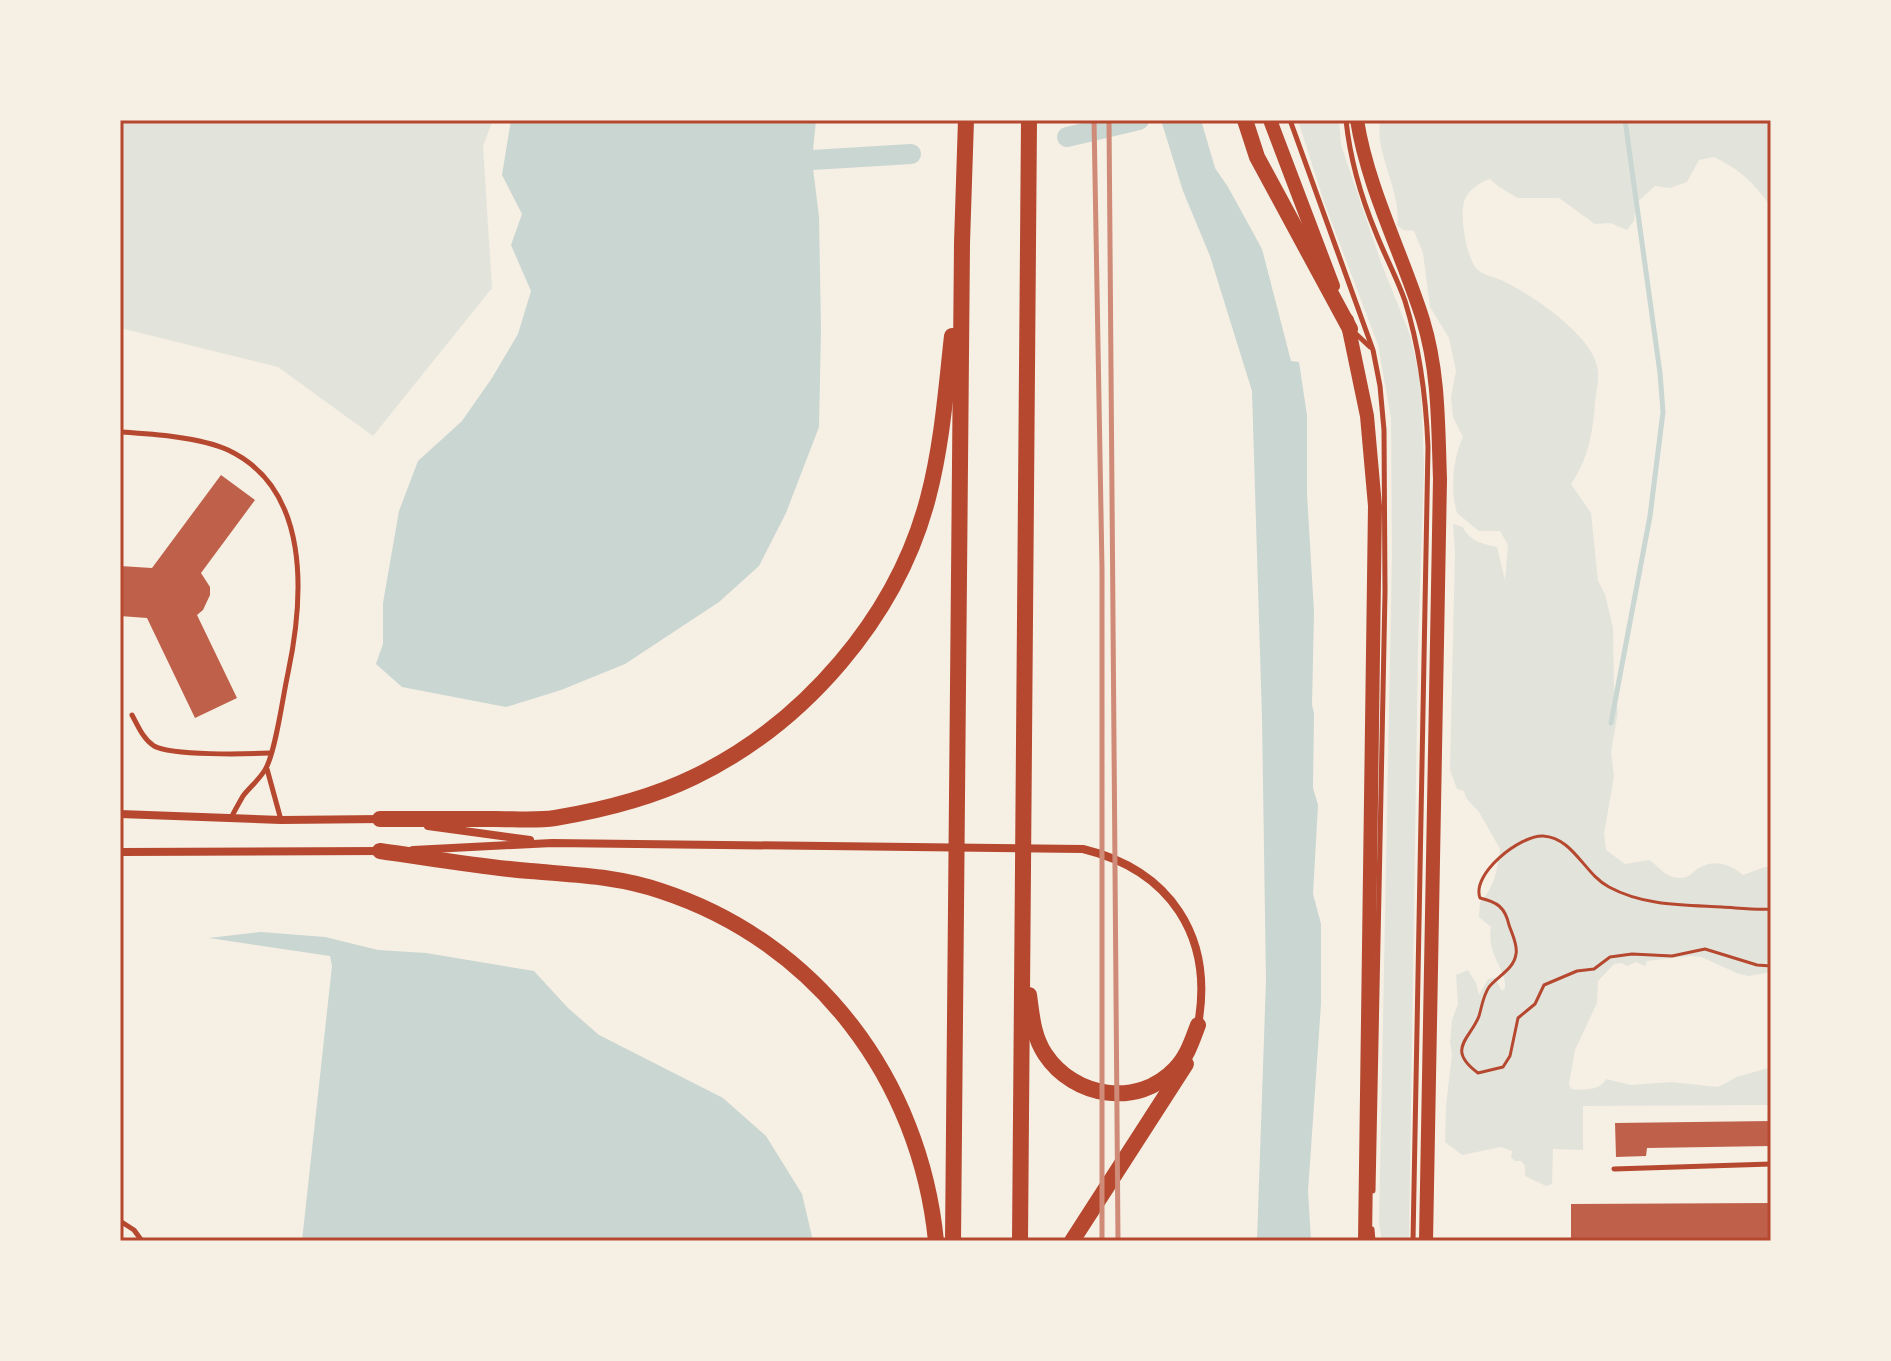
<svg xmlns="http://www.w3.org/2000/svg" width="1891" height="1361" font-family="'Noto Sans',sans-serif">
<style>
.green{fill:#e2e4dc}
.water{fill:#c9d6d2}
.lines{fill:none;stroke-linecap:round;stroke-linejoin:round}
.stream{stroke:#c9d6d2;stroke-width:5}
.canal{stroke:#c9d6d2;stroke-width:20}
.building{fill:#bf614a}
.path{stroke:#b5482f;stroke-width:3}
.service{stroke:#b5482f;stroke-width:5}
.minor{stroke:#b5482f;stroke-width:8}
.secondary{stroke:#b5482f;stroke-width:14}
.motorway{stroke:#b5482f;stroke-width:16}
.rail{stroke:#cf8b77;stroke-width:5}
.neatline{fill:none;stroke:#b5482f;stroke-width:3}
</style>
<rect width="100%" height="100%" fill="#f6efe4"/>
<g class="green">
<path d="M120,120H493L483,146L492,288L373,436L278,367L120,328Z"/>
<path d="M1298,120H1339L1341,145L1382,265L1410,335L1419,374L1422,409L1424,468L1418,648L1409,1241H1382L1379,1224L1392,556L1391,418L1378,345L1324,202Z"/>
<path d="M1379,120H1771V207C1754,183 1741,170 1714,157L1699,160L1687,182L1670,188L1655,186L1636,203L1634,221L1627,230L1610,223L1595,224L1559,198H1518L1499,187L1490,179C1481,182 1471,188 1466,197C1458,210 1466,256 1476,268C1482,275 1495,277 1503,281C1532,295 1590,334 1597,366C1600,377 1596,392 1595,403C1593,432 1588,460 1571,484L1591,513L1598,581L1605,594L1613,628L1614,687L1618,712L1611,752L1614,776L1604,834L1606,850L1625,864L1649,860C1660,867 1665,878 1681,878C1688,878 1692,873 1697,869C1714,858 1730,864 1743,875L1765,867H1771V972L1749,976L1739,974L1701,957L1690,956L1647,961L1645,966L1636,962L1627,966L1621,963L1614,964L1598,981L1597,1003L1575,1050L1569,1084L1571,1089C1583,1090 1600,1091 1606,1079L1631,1085L1671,1082L1718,1087L1737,1077L1771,1067V1105L1583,1106V1150L1553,1149L1552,1184L1546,1186L1525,1176V1166L1521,1161H1515L1511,1157L1512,1151L1501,1147L1462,1155L1445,1142L1446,1106L1452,1054L1450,1042L1452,1020L1458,1004L1456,975L1468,970L1476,983L1479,995L1488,979L1495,978L1502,991L1505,988C1507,969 1486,956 1491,927L1479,917L1480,902C1495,887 1497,870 1500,849L1479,812L1466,798L1464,791L1457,789L1450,770L1455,552L1453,524L1463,527C1469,541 1483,544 1497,547L1505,580L1508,545L1500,531H1479L1457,513C1450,490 1453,458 1463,437L1453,417L1451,397L1456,371L1449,338L1430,307L1423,253L1414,231L1403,230L1397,225C1402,203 1383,164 1380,140C1379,134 1380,127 1379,120Z"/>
</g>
<g class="water">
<path d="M511,120H816L812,160L819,217L821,329L819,427L786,513L759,566L719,602L625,664L561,690L506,707L402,687L376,664L383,644V603L399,511L418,461L462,421L492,378L518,334L531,291L511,245L522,214L502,175Z"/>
<path d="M1161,120H1201L1215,168L1228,187L1262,249L1291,361L1299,362L1307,415V494L1314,612L1312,705L1314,713L1313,788L1318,805L1313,894L1321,924V1004L1308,1191L1311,1241H1257L1266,980L1262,717L1252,391L1210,256L1183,191Z"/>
<path d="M261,932L325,937L378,950L426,953L534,971L568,1008L599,1035L723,1098L766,1136L802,1194L813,1241H302L332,966L330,956L209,938Z"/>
</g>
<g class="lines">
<path class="stream" d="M1611,723L1650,516L1663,412L1660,373L1625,120"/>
<g class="canal">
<path d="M1067,137L1139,120"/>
<path d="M812,160L911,154"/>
</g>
</g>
<g class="building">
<path d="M221,475L255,500L201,573L210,587V595L203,610L197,615L237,698L195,718L147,618L120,616V566L152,568Z"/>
<path d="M1771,1121V1146L1647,1148L1646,1156L1616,1157L1615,1123Z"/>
<path d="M1771,1203V1241H1571V1204Z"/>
</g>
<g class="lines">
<path class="path" d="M1771,909C1755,910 1739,908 1722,907C1684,905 1644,906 1609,887C1584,874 1574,838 1543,836C1520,835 1471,874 1480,898C1497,902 1505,907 1509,925C1512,934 1518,945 1516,954C1514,969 1498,976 1489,987C1483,996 1482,1006 1479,1016C1471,1038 1445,1049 1478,1073L1503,1067L1510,1056L1518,1018L1535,1004L1544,985L1577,971L1594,969L1610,957L1632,954L1672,956L1705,949L1757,965L1771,966"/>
<g class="service">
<path d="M1290,120L1373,350L1380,386L1384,430L1385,592L1373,1191"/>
<path d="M1346,120C1350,159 1361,197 1376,233C1385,256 1397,278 1405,301C1420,349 1426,397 1428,447L1413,1241"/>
<path d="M1354,332L1370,347"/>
<path d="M120,432C151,434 200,437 228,450C311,489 304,597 288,673C283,695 276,750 266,768C261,778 250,787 243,796C239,803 235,810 231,818"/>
<path d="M132,715C138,726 143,739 154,746C172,756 247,754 270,753"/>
<path d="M267,769L281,820"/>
<path d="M1614,1169L1771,1164"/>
<path d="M120,1221L134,1230L142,1241"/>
<path d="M1372,1229L1373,1241"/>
</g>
<g class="minor">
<path d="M120,814L281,820L383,819"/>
<path d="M428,826L530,840"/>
<path d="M413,850L552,843L1083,849C1170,870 1214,936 1198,1025"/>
<path d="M120,852L383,851"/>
</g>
<g class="secondary">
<path d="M1270,120L1333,286"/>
<path d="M1357,120C1368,189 1402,253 1423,320C1439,372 1438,425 1440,479L1426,1241"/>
<path d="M1347,320L1367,416L1375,506L1365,1241"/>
</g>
<g class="motorway">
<path d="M1245,120L1257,157L1350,329"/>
<path d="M380,819C418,819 457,819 495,819C515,819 536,821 555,818C603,810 651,798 694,777C804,724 897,617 928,498C942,445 946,390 952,336"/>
<path d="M380,851C430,858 480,867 530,871C575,875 618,876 661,891C817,942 920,1080 936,1241"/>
<path d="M1029,995C1032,1016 1033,1036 1045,1054C1074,1098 1138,1108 1175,1069C1187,1057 1192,1041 1198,1025"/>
<path d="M953,1241L962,243L966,120"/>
<path d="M1020,1241L1029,120"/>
<path d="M1072,1241L1186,1064"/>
</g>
<g class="rail">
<path d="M1094,120L1102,569V1241"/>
<path d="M1109,120L1118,1241"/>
</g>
</g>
<rect width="1891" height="1361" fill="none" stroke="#f6efe4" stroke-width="244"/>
<rect x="122" y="122" width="1647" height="1117" class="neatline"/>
</svg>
